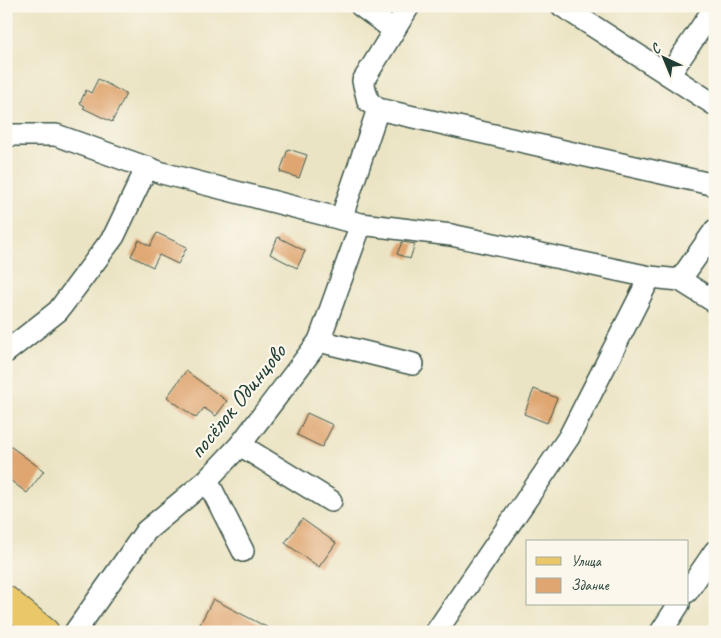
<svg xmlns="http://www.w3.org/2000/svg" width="721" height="638" font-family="Caveat,sans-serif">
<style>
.building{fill:#dfa671}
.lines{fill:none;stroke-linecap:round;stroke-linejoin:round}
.minor-casing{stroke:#3e564a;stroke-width:24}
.major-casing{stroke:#3e564a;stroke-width:30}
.minor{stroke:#fff;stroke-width:21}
.major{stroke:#eac769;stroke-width:28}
.labels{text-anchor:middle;stroke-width:4.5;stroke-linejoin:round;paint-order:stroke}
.street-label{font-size:24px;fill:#1f3d34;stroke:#fbf7ec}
</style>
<rect width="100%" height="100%" fill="#fbf7ec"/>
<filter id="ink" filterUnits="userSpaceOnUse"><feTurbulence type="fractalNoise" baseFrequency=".02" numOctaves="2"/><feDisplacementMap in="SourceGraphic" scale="10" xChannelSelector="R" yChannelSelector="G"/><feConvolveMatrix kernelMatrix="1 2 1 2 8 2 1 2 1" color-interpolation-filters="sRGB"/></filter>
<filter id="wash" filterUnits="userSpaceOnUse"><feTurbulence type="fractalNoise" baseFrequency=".0096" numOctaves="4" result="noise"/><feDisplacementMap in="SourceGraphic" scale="20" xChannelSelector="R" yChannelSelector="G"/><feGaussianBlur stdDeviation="1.12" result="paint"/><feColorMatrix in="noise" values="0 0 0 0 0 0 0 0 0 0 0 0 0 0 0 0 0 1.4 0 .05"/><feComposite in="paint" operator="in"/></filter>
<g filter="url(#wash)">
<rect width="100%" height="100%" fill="#ebe4c4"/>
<g id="blocks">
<g class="building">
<path d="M98,79L126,94L112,122L83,108L85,106L80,103L86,90L91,93Z"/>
<path d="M288,149L307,155L299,178L280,172Z"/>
<path d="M157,233L187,247L178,264L159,255L153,267L131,256L139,240L150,246Z"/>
<path d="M278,237L305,251L297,268L270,254Z"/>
<path d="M402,242L415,244L410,259L397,254Z"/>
<path d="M186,371L227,401L216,416L204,408L196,418L167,397Z"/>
<path d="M534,389L557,398L547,423L524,414Z"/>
<path d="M307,413L333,425L322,447L297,435Z"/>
<path d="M6,443L44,471L27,493L6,477Z"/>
<path d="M302,519L336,543L319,567L285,543Z"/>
<path d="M213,599L276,632H196Z"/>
</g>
</g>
</g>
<g filter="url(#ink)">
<use href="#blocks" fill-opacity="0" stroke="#3e564a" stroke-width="1"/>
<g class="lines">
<g class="minor-casing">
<g id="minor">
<path d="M361,6L394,30"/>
<path d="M409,6L363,81L368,101L378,109L715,185"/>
<path d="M562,6L715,105"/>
<path d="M669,75L715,7"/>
<path d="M6,135H56L162,173L361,224L451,235L650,277L680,280L715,302"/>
<path d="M341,219L378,109"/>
<path d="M680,280L715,230"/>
<path d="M319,341L413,364"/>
<path d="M6,352L58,311L114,236L147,167"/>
<path d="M240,445L331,501"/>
<path d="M207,480L243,551"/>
<path d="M687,592L715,551"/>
<path d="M75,632L146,531L207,480L240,445L319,341L361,224"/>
<path d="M436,632L569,437L650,277"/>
<path d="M661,632L679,604"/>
</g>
</g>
<g class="major-casing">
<path id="major" d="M6,600L45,632"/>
</g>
<use href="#minor" class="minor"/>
<use href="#major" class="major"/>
</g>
</g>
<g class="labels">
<g class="street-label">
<text transform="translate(237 401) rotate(-51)" y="8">посёлок Одинцово</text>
</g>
</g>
<rect width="721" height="638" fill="none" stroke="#fbf7ec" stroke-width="25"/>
<rect x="526" y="540" width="162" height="65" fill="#fbf7ec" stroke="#a3ada2"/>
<rect x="536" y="557" width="25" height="8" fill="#eac769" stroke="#a3ada2"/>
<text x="571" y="566" font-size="15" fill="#1f3d34">Улица</text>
<rect x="536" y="578" width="25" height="15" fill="#dfa671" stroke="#a3ada2"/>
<text x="571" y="590" font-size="15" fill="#1f3d34">Здание</text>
<g transform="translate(664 58) rotate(316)" stroke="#fbf7ec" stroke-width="4" paint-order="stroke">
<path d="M0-4L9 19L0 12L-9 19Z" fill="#1f3d34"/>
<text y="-8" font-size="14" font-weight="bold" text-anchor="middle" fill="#1f3d34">С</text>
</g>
</svg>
